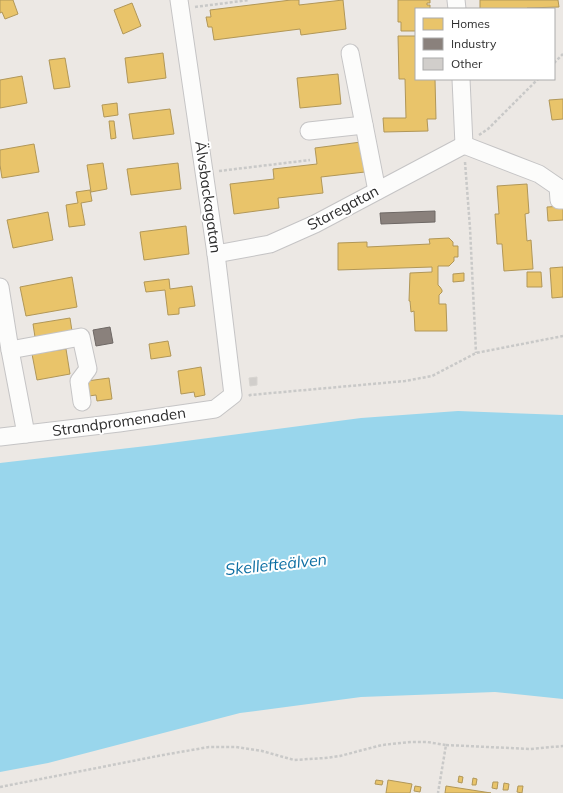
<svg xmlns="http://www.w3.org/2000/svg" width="563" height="793" font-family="Mulish,sans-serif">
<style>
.water{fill:#99d6ec}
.homes{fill:#e9c46a;stroke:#b19758}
.industry{fill:#8a817c;stroke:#6e6865}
.building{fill:#d1cecb;stroke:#d7d4d0}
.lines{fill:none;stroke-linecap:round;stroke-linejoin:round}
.minor-casing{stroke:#c5c4c5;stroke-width:19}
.path{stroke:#c9c9c8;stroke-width:2.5;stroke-dasharray:3 2;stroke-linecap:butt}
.minor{stroke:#fcfcfb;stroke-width:17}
.labels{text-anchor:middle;stroke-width:4;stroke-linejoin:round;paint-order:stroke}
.street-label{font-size:15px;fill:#2e2e2e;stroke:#fff}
.water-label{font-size:16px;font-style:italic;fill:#0d6fa3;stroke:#fff}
</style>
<rect width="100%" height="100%" fill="#ece8e4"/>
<path class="water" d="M458,411L563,415V699L495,692L361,697L240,713L48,763L0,772V463L155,445L361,418Z"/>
<g class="homes">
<path d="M0,0H13L18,14L5,19L2,12L0,13Z"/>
<path d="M291,0H299V5L343,0L346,29L301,35L300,29L214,40L212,27H208L206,17H211L210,10Z"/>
<path d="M398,0H430V3H427V5H430V9H416V31H401V22H398Z"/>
<path d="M480,0H558L559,7L527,8V9H480Z"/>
<path d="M132,3L141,26L123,34L114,10Z"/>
<path d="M398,36H416V79H435L436,119H427L428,131L384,132L383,118H406L405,79H399Z"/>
<path d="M163,53L166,78L128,83L125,58Z"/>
<path d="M65,58L70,87L54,89L49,60Z"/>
<path d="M338,74L341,104L300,108L297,78Z"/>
<path d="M22,76L27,103L0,108V80Z"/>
<path d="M563,99V119L552,120L549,100Z"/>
<path d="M117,103L118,115L104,117L102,105Z"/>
<path d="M170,109L174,134L133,139L129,114Z"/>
<path d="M109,121H114L116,138L111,139Z"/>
<path d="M361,142L365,172L321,177L323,193L278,198L279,208L234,214L230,184L274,179L273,169L317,164L315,148Z"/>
<path d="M34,144L39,172L2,178L0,165V150Z"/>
<path d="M103,163L107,189L91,192L87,165Z"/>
<path d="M178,163L181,189L131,195L127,169Z"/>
<path d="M527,184L529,213L525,214L527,241L531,240L533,269L504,271L502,244H497L495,214H499L497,186Z"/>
<path d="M90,190L92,201L81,203L85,225L69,227L66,205L78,203L76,192Z"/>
<path d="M563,206V220L548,221L547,207Z"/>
<path d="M48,212L53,240L13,248L7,220Z"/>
<path d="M186,226L189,254L144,260L140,232Z"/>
<path d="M449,238L453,242V246H458V257H454V261L449,266H438V285L440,287L442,290V292L439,295V304H446L447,331H415L414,311L411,312L410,301H409L410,273L432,272V267L338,270V243L367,242V247L430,244L429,239Z"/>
<path d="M563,267V297L552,298L550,268Z"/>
<path d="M527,272H541L542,287H527Z"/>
<path d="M464,273V281L453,282V274Z"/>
<path d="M72,277L77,307L26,316L20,287Z"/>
<path d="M169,279L170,289L192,286L195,306L179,308V314L168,315L165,290L146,292L144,282Z"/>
<path d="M70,318L72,331L35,337L33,324Z"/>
<path d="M168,341L171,356L151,359L149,344Z"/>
<path d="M66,349L70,374L37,380L32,354Z"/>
<path d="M201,367L205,395L195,397L194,392L181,394L178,371Z"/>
<path d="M109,378L112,399L97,401L96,395L89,396L87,381Z"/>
<path d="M459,776L463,777L462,783L458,782Z"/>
<path d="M473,778L477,779L476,785H472Z"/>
<path d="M376,780L383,781L382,785L375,784Z"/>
<path d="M388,780L412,784L410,793H386Z"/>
<path d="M493,782H498L497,789L492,788Z"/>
<path d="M504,783L509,784L508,790H503Z"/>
<path d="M415,786L421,787L420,792L414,791Z"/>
<path d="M446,786L491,793H445Z"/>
<path d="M518,786H523L522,793L517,792Z"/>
</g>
<g class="industry">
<path d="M435,211V222L381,224L380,213Z"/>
<path d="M110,327L113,343L96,346L93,330Z"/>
</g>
<path class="building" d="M257,377V385L250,386L249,378Z"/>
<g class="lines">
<g class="minor-casing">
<g id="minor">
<path d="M456,0L457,9"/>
<path d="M350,53L377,191"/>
<path d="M461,79L464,145"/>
<path d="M309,131L364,125"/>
<path d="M464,145L539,174L558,187L559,200H563"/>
<path d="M216,254L270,244L315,224L464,145"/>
<path d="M0,287L10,350L26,434"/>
<path d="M10,350L81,337L88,369L79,381L82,402"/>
<path d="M0,437L119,423L215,409L233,395L216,254L179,0"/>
</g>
</g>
<g class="path">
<path d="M195,7L249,0"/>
<path d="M554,63L563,54"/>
<path d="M479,135L488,129L538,79"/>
<path d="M465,162L470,228L476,353"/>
<path d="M219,171L310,160"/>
<path d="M249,396L250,395L405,381L432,376L476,353L563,336"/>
<path d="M446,745L530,749L563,746"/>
<path d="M0,787L163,755L209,747H236L262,751L294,760L325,758L340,756L382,745L411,742H427L446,745L438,793"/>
</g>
<use href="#minor" class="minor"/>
</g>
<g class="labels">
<g class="street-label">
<text transform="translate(208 197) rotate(82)" y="5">Älvsbackagatan</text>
<text transform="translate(343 208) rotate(-28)" y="5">Staregatan</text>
<text transform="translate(119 422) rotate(-8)" y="5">Strandpromenaden</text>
</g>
<g class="water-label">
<text transform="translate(276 564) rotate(-6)" y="6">Skellefteälven</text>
</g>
</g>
<rect x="415" y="8" width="140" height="72" fill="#ffffff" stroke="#ababab"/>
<rect x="423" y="18" width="20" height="12" fill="#e9c46a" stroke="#ababab"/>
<text x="451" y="28" font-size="12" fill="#2e2e2e">Homes</text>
<rect x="423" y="38" width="20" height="12" fill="#8a817c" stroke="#ababab"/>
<text x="451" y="48" font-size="12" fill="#2e2e2e">Industry</text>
<rect x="423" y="58" width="20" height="12" fill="#d1cecb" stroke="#ababab"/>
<text x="451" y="68" font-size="12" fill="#2e2e2e">Other</text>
</svg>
